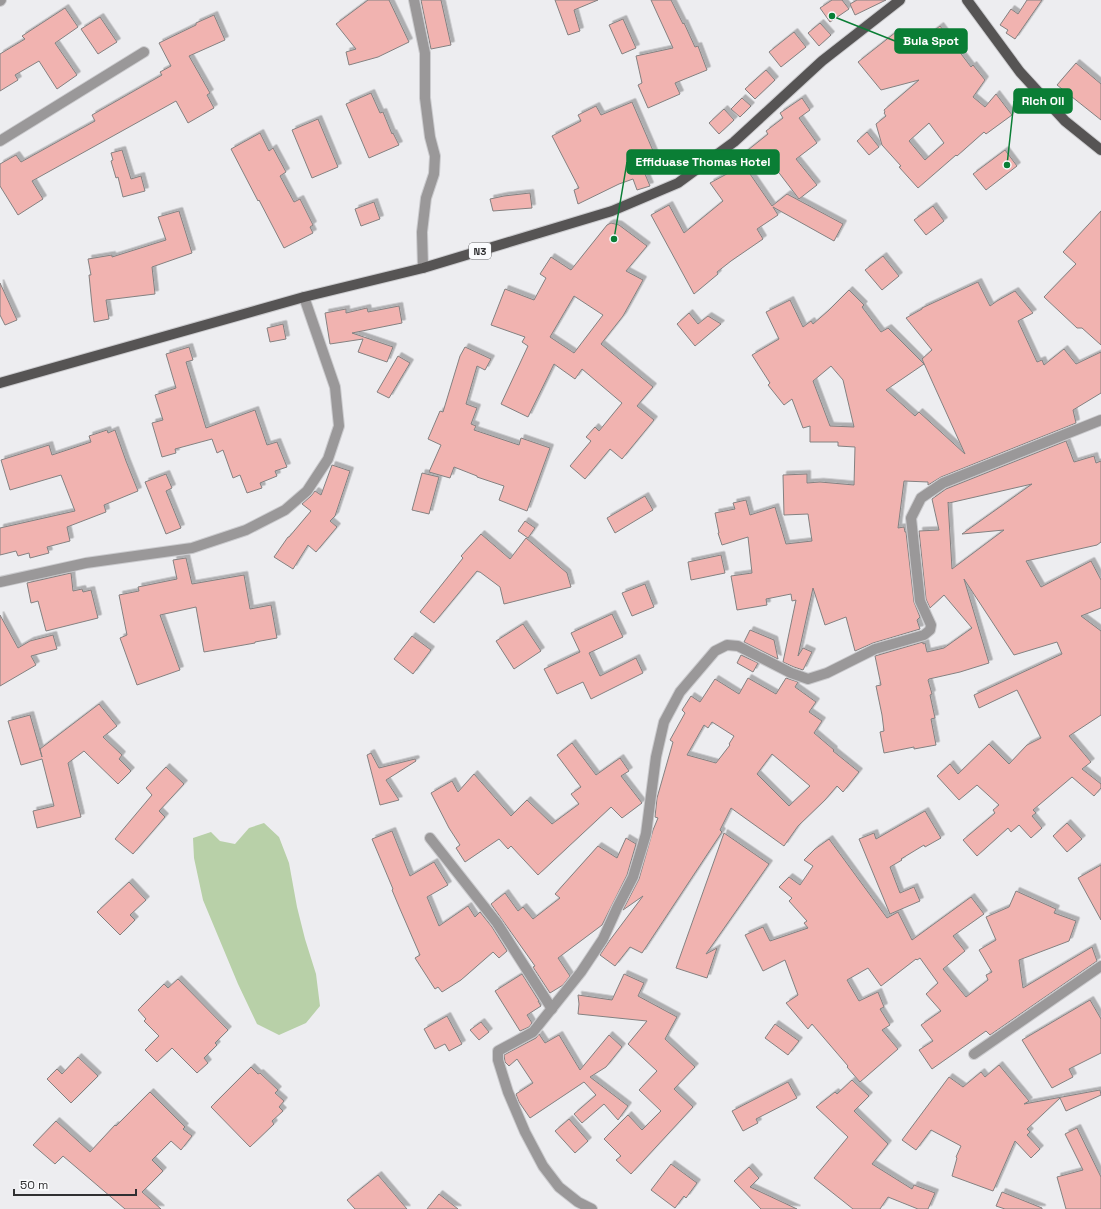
<svg xmlns="http://www.w3.org/2000/svg" width="1101" height="1209" font-family="'Space Grotesk',sans-serif">
<style>
.green{fill:#b8d0a8}
.building{fill:#f1b3b0;stroke:#848181;fill-rule:evenodd;filter:url(#shadow)}
.lines{fill:none;stroke-linecap:round;stroke-linejoin:round}
.minor-casing{stroke:#cbcbce;stroke-width:12}
.major-casing{stroke:#cbcbce;stroke-width:12}
.minor{stroke:#9a9899;stroke-width:10}
.major{stroke:#565454;stroke-width:10}
.labels{text-anchor:middle;stroke-width:3;stroke-linejoin:round;paint-order:stroke}
.shield{fill:#fafbfd;stroke:#6d6d6f;stroke-width:1}
.shield-label{font-size:10px;font-weight:bold;fill:#303032}
.leader{fill:none;stroke:#0a7e35;stroke-width:1.5}
.callout-dot{fill:#0a7e35;stroke:#fafbfd;stroke-width:1.5}
.callout{fill:#0a7e35;stroke:#0a7e35;stroke-width:1.5}
.callout-label{font-size:12px;text-anchor:middle;font-weight:bold;fill:#fff}
</style>
<defs>
<filter id="shadow"><feDropShadow dx="3.5" dy="-3.5" stdDeviation="0" flood-color="#0004"/></filter>
</defs>
<rect width="100%" height="100%" fill="#ededf0"/>
<path class="green" d="M264,823L279,837L289,863L297,907L305,939L316,974L320,1006L306,1023L279,1035L257,1024L238,984L203,900L194,858L193,838L211,832L220,841L235,844L249,828Z"/>
<g class="building">
<path d="M368,0H389L409,42L378,57L349,65L346,52L356,49L336,24Z"/>
<path d="M421,0H441L451,45L431,49Z"/>
<path d="M555,0H598L574,10L580,31L568,35Z"/>
<path d="M651,0H671L683,24L684,23L695,47L698,46L707,70L675,83L680,94L648,108L638,85L642,83L636,56L673,48Z"/>
<path d="M832,0H842L849,9L830,22L820,8Z"/>
<path d="M857,0H886L855,15L850,4Z"/>
<path d="M1027,0H1042L1015,39L1006,33L1008,30L1000,25L1011,9L1018,14Z"/>
<path d="M65,8L78,27L55,43L77,75L57,89L39,61L15,75L18,80L0,91V54L25,39L22,36Z"/>
<path d="M214,15L225,40L189,56L210,93L207,95L214,108L188,123L176,101L32,181L43,199L18,215L0,186V164L16,155L21,162L95,121L92,115L162,75L160,72L171,66L159,43L196,25V23Z"/>
<path d="M100,17L117,42L98,54L81,29Z"/>
<path d="M623,19L636,48L622,54L609,25Z"/>
<path d="M820,23L831,35L819,46L808,33Z"/>
<path d="M940,26L971,67L973,65L985,80L973,97L985,107L996,94L1012,115L986,134L984,132L957,156L956,155L918,188L899,167L901,166L882,145L876,124L886,116L884,113L885,112L884,110L919,80L881,90L858,62L896,32L910,49ZM929,123L944,143L925,160L909,141Z"/>
<path d="M794,32L806,47L781,67L769,52Z"/>
<path d="M1076,63L1101,84V120L1057,85Z"/>
<path d="M766,70L775,80L755,99L745,89Z"/>
<path d="M371,93L380,113L383,112L392,134L393,133L399,145L369,158L346,104Z"/>
<path d="M742,98L751,106L740,117L731,109Z"/>
<path d="M802,98L810,110L799,118L817,143L796,159L817,185L799,199L770,161L750,174L772,206L787,194L843,224L834,241L773,207L778,215L757,229L763,239L731,261L717,272L718,274L694,294L651,215L669,205L684,233L723,201L710,183L736,169L733,162L768,134L766,131L783,118L780,113Z"/>
<path d="M632,102L657,160L642,167L650,186L637,190L633,179L619,184L578,204L574,190L579,188L552,136L581,121L578,115L596,106L601,115Z"/>
<path d="M724,109L734,120L719,134L709,123Z"/>
<path d="M318,119L338,167L312,178L292,130Z"/>
<path d="M867,132L879,147L869,155L857,141Z"/>
<path d="M260,133L269,151L273,148L286,172L280,176L294,202L300,199L313,225L310,227L313,233L284,248L259,200L258,201L231,149Z"/>
<path d="M122,150L131,179L141,176L145,191L123,197L118,177L116,178L111,161L113,160L111,153Z"/>
<path d="M1005,150L1017,166L986,190L973,174Z"/>
<path d="M530,193L532,208L493,211L490,199L504,196Z"/>
<path d="M374,202L380,219L361,226L355,209Z"/>
<path d="M933,206L944,221L926,235L914,220Z"/>
<path d="M179,211L192,253L152,267L155,294L106,300L109,319L94,322L92,305L89,275H91L88,259L112,255V257L166,240L158,217Z"/>
<path d="M1101,211V345L1082,328H1077L1044,297L1076,264L1063,252Z"/>
<path d="M611,223L619,225L647,246L626,271L643,280L623,316L601,344L653,387L637,406L654,420L622,459L610,449L585,479L570,466L591,441L586,437L595,427L599,431L622,403L582,369L575,379L554,364L528,417L501,404L528,346L522,342L525,337L491,325L505,289L534,300L546,278L540,274L551,257L571,270L607,225ZM574,296L603,315L574,353L550,337Z"/>
<path d="M883,256L899,276L882,290L865,270Z"/>
<path d="M978,282L990,306L997,301L1015,291L1033,313L1018,321L1037,362L1042,360L1044,365L1064,349L1076,364L1101,352V393L1073,410L1076,423L941,477L928,485V482L904,481L898,528L904,527L905,532H906L914,602L920,617L917,620L920,629L873,643L855,651L846,617L825,625L813,588L798,656L803,648L812,652L803,670L794,667L783,662L796,600L792,601L791,594L766,599L767,605L737,610L731,576L752,573L748,537L722,545L718,533H719L715,513L735,509L733,503L746,500L750,515L775,507L786,544L812,541L808,514L784,515L783,475L807,474V483L820,482L854,485L855,447L838,446V442H810V426L803,428L792,399L784,405L768,385L770,383L752,355L779,339L766,312L790,300L803,327L811,321L813,324L828,311L849,290L864,305L862,307L881,332L888,328L924,364L886,390L915,416L919,412L965,454L922,359L932,350L906,318L922,309V308ZM831,366L843,380L854,427L830,426L813,381Z"/>
<path d="M0,283L17,320L5,325L0,315Z"/>
<path d="M399,306L402,323L352,333L393,347L387,362L358,352L363,339L330,344L325,313L346,309V313L367,308L368,312Z"/>
<path d="M689,313L698,324L708,316L721,324L695,346L677,324Z"/>
<path d="M283,324L286,339L270,342L267,328Z"/>
<path d="M189,347L193,360L186,362L206,428L255,410L267,445L277,442L287,467L275,471L277,476L260,483L262,488L247,493L240,475L233,478L223,450L217,453L212,439L175,449L176,453L162,457L152,423L163,420L155,395L176,388L166,354Z"/>
<path d="M465,347L491,359L485,370L477,366L466,404L477,408L471,424L476,426L474,430L519,445L521,438L550,448L527,511L499,500L504,486L477,477V476L454,467L450,478L429,472L441,445L428,439L440,411L443,412L460,356Z"/>
<path d="M398,356L410,363L389,398L377,392Z"/>
<path d="M107,430L108,433L115,430L126,461L138,491L104,505L106,512L67,527L70,541L47,547L49,553L30,558L29,553L18,556L16,551L0,555V528L75,511L61,475L10,490L1,460L49,445L52,455L91,442L89,436Z"/>
<path d="M1066,441L1074,462L1094,456L1096,463L1101,461V542L1097,545L1026,561L1041,587L1091,561L1101,580V608L1081,616L1101,631V715L1069,736L1091,762L1082,769L1101,784V788L1094,796L1072,777L1033,810L1036,813L1032,816L1042,828L1031,838L1019,825L1011,832L1008,828L977,856L963,840L995,813L993,810L999,805L977,785L959,800L937,776L950,764L958,774L989,744L1009,764L1027,745L1041,738L1017,690L979,708L974,695L1062,654L1057,642L1014,655L964,579L989,663L960,672L929,679L928,680L932,694L930,695L935,718L931,719L936,745L914,749V747L884,753L880,732L884,731L882,715L876,686L881,685L875,656L923,642V644L925,643L927,652L944,648L972,628L944,595L930,608L926,599L919,531L939,530L932,499L946,489ZM1032,484L962,534L1004,530L952,569L948,502L949,503Z"/>
<path d="M332,465L350,471L335,516L330,521L337,527L316,552L308,545L293,569L274,557L288,537H289L311,511L302,504L311,496L315,491L321,495Z"/>
<path d="M422,473L439,477L429,514L412,510Z"/>
<path d="M166,474L172,488L166,491L181,528L166,534L145,482Z"/>
<path d="M645,496L653,510L615,533L607,518Z"/>
<path d="M525,521L535,528L528,538L518,531Z"/>
<path d="M481,534L510,559L526,538L567,573L571,587L504,604L500,587L480,572H479L477,571L434,623L420,612L463,558L461,556Z"/>
<path d="M721,555L725,573L691,580L688,562Z"/>
<path d="M186,558L192,584L244,575L250,609L271,605L277,638L255,642V643L204,652L196,607L160,615L180,670L137,685L120,638L127,635L119,595L139,591L138,587L177,579L173,560Z"/>
<path d="M71,573L73,591L82,589L83,592L91,590L98,618L46,631L38,601L31,603L27,583Z"/>
<path d="M645,584L654,607L632,616L622,593Z"/>
<path d="M612,614L623,637L589,653L600,676L636,658L643,673L591,699L583,682L557,694L544,669L580,652L571,633Z"/>
<path d="M0,615L18,648L30,641L53,635L57,649L31,656L36,665L0,686Z"/>
<path d="M523,624L541,651L514,669L496,641Z"/>
<path d="M750,630L774,640L778,659L744,642Z"/>
<path d="M412,636L431,650L413,674L394,659Z"/>
<path d="M741,655L758,663L753,672L737,663Z"/>
<path d="M748,678L776,694L786,678L798,682L795,687L816,702L809,712L822,721L814,733L834,750L833,751L859,772L843,792L837,786L825,800L798,826L784,846L731,808L720,830L722,832L642,953L630,947L615,966L600,955L610,940L643,896L623,910L639,879L653,830L658,818L655,817L657,798L673,742L670,740L685,713L682,710L691,696L700,702L715,679L739,694ZM712,722L734,736L729,744L730,745L716,763L687,755L704,725L708,728ZM772,754L810,786L789,806L757,774Z"/>
<path d="M99,704L117,726L103,737L122,755L119,759L131,771L118,784L84,751L68,763L81,817L37,828L33,811L54,806L42,759L21,765L8,721L30,715L42,757L40,749Z"/>
<path d="M572,743L596,775L620,758L629,771L621,776L642,803L622,818L611,807L538,875L511,846L508,849L499,839L465,862L456,848L460,845L449,828L431,793L452,781L458,792L474,774L511,816L527,800L552,824L579,804L571,794L581,787L557,755Z"/>
<path d="M371,753L379,768L415,759L416,761L386,780L399,800L380,805L367,755Z"/>
<path d="M166,767L184,784L159,811L165,817L133,854L115,839L152,795L146,788Z"/>
<path d="M925,811L941,838L925,847L924,845L901,859L902,860L890,867L900,893L914,887L920,901L890,914L859,839L874,833L876,839Z"/>
<path d="M1067,823L1082,839L1067,852L1053,836Z"/>
<path d="M392,831L410,876L434,862L448,885L427,897L439,926L468,906L475,917L480,912L492,927L507,951L499,958L493,952L461,980L442,992L438,987L435,989L415,958L420,955L400,909L392,890L393,889L372,839Z"/>
<path d="M724,833L769,864L706,954L717,948L707,978L676,968Z"/>
<path d="M626,838L636,844L627,875L602,925L558,958L570,976L563,985L550,993L533,967L535,966L491,904L505,893L518,911L523,907L533,919L560,898L555,894L598,846L617,858Z"/>
<path d="M829,839L887,918L898,912L912,940L971,897L984,914L953,936L965,951L943,969L966,997L988,980L986,975L992,972L979,950L996,940L986,917L1009,907L1016,891L1056,909L1054,913L1076,921L1069,941L1019,960L1023,988L1092,947L1097,961L990,1035L986,1031L932,1069L919,1050L933,1041L921,1025L941,1011L926,994L938,983L920,958L917,960L916,959L881,986L868,968L847,980L859,1001L878,992L884,1007L880,1009L890,1025L882,1030L898,1049L860,1082L847,1067L848,1066L812,1024L808,1029L786,1003L798,995L785,960L763,971L745,935L763,927L770,941L808,928L804,923L807,921L789,901L792,898L779,887L789,877L800,885L813,866L804,860L815,849Z"/>
<path d="M1101,865V920L1078,878Z"/>
<path d="M129,882L146,900L130,915L135,920L120,935L97,912Z"/>
<path d="M522,974L539,1001H538L541,1006L527,1015L532,1023L529,1027L520,1031L495,991Z"/>
<path d="M624,974L644,983L638,996L677,1017L665,1039L695,1067L674,1089L693,1107L631,1174L616,1160L621,1156L604,1139L628,1115L642,1130L661,1111L639,1090L657,1071L628,1044L647,1021L578,1014L579,1004L578,995L612,1000Z"/>
<path d="M178,979L228,1030L215,1043L217,1045L204,1058L208,1063L197,1073L172,1048L157,1062L145,1050L159,1036L144,1021L146,1019L138,1010L164,984L168,988Z"/>
<path d="M1090,1000L1101,1019V1053L1069,1069L1073,1077L1052,1088L1022,1040Z"/>
<path d="M447,1016L462,1044L449,1051L445,1044L435,1049L424,1029Z"/>
<path d="M481,1022L489,1032L479,1040L470,1030Z"/>
<path d="M775,1024L799,1041L788,1055L765,1038Z"/>
<path d="M539,1034L545,1043L559,1035L580,1070L609,1035L622,1047L606,1067L590,1077L628,1106L618,1120L604,1104L582,1123L574,1114L596,1095L584,1082L530,1118L519,1102L516,1094L533,1083L517,1059L509,1066L505,1062L504,1055L536,1038Z"/>
<path d="M78,1057L98,1076L71,1103L47,1079L57,1069L62,1074Z"/>
<path d="M999,1065L1029,1101L1024,1104L1100,1090L1101,1095L1066,1111L1060,1098L1027,1129L1030,1132L1027,1135L1040,1149L1031,1158L1015,1141L993,1191L952,1176L957,1158L956,1157L961,1146L931,1130L916,1150L902,1140L949,1077L963,1087L981,1072L985,1077Z"/>
<path d="M251,1067L258,1074L260,1073L278,1090L275,1093L284,1101L279,1107L283,1111L272,1121L274,1124L250,1147L211,1107Z"/>
<path d="M852,1080L869,1096L854,1111L888,1144L872,1164L912,1189L914,1185L935,1193L928,1209H918L888,1197L880,1209H853L814,1178L848,1137L816,1107L835,1092L837,1094Z"/>
<path d="M788,1082L797,1098L756,1119L758,1123L743,1131L732,1111Z"/>
<path d="M150,1092L185,1127L183,1129L192,1136L181,1150L171,1141L152,1160L163,1171L142,1192L161,1209H125L63,1156L55,1164L33,1145L56,1121L90,1152L115,1125L116,1126Z"/>
<path d="M569,1119L588,1141L575,1153L555,1131Z"/>
<path d="M1077,1128L1101,1177V1209H1066L1057,1177L1083,1170L1065,1134Z"/>
<path d="M671,1164L697,1183L686,1198L684,1196L675,1208L651,1190Z"/>
<path d="M749,1167L759,1178L750,1187L797,1209H761L734,1181Z"/>
<path d="M378,1175L407,1209H355L347,1200Z"/>
<path d="M1002,1192L1042,1208V1209H1005L996,1206Z"/>
<path d="M439,1194L458,1209H427Z"/>
</g>
<g class="lines">
<g class="minor-casing">
<g id="minor">
<path d="M414,0L425,53V98L430,137L435,156L434,174L426,198L422,232L423,268"/>
<path d="M0,1L1,0"/>
<path d="M0,141L144,52"/>
<path d="M0,582L86,563L192,548L246,530L285,510L307,491L328,459L339,426L335,387L304,297"/>
<path d="M430,838L497,923L552,1009"/>
<path d="M974,1054L1101,966"/>
<path d="M592,1209L578,1202L559,1187L543,1166L525,1132L508,1092L498,1060V1051L533,1032L581,972L603,939L617,908L633,877L646,834L656,757L664,722L680,692L715,651L727,645L738,646L791,673L808,679L827,673L875,649L924,635L930,630L931,625L920,601L911,518L921,498L943,483L1101,420"/>
</g>
</g>
<g class="major-casing">
<g id="major">
<path d="M967,0L1020,72L1065,121L1101,150"/>
<path d="M0,383L304,297L423,268L612,211L678,183L734,142L822,61L900,0"/>
</g>
</g>
<use href="#minor" class="minor"/>
<use href="#major" class="major"/>
</g>
<g class="labels">
<rect class="shield" x="469" y="243" width="22" height="16" rx="3"/>
<g class="shield-label">
<text x="480" y="255">N3</text>
</g>
</g>
<path class="leader" d="M832 16L895 41M1007 165L1014 101M614 239L627 162"/>
<g class="callout-dot">
<circle cx="832" cy="16" r="4"/>
<circle cx="1007" cy="165" r="4"/>
<circle cx="614" cy="239" r="4"/>
</g>
<g class="callout">
<rect x="895" y="29" width="72" height="24" rx="4"/>
<rect x="1014" y="89" width="58" height="24" rx="4"/>
<rect x="627" y="150" width="152" height="24" rx="4"/>
</g>
<g class="callout-label">
<text x="931" y="45">Bula Spot</text>
<text x="1043" y="105">Rich Oil</text>
<text x="703" y="166">Effiduase Thomas Hotel</text>
</g>
<path d="M14 1189v6h122v-6" fill="none" stroke="#303032" stroke-width="2"/>
<text x="20" y="1189" font-size="12" fill="#303032" stroke="#fafbfd" stroke-width="3" paint-order="stroke">50 m</text>
</svg>
